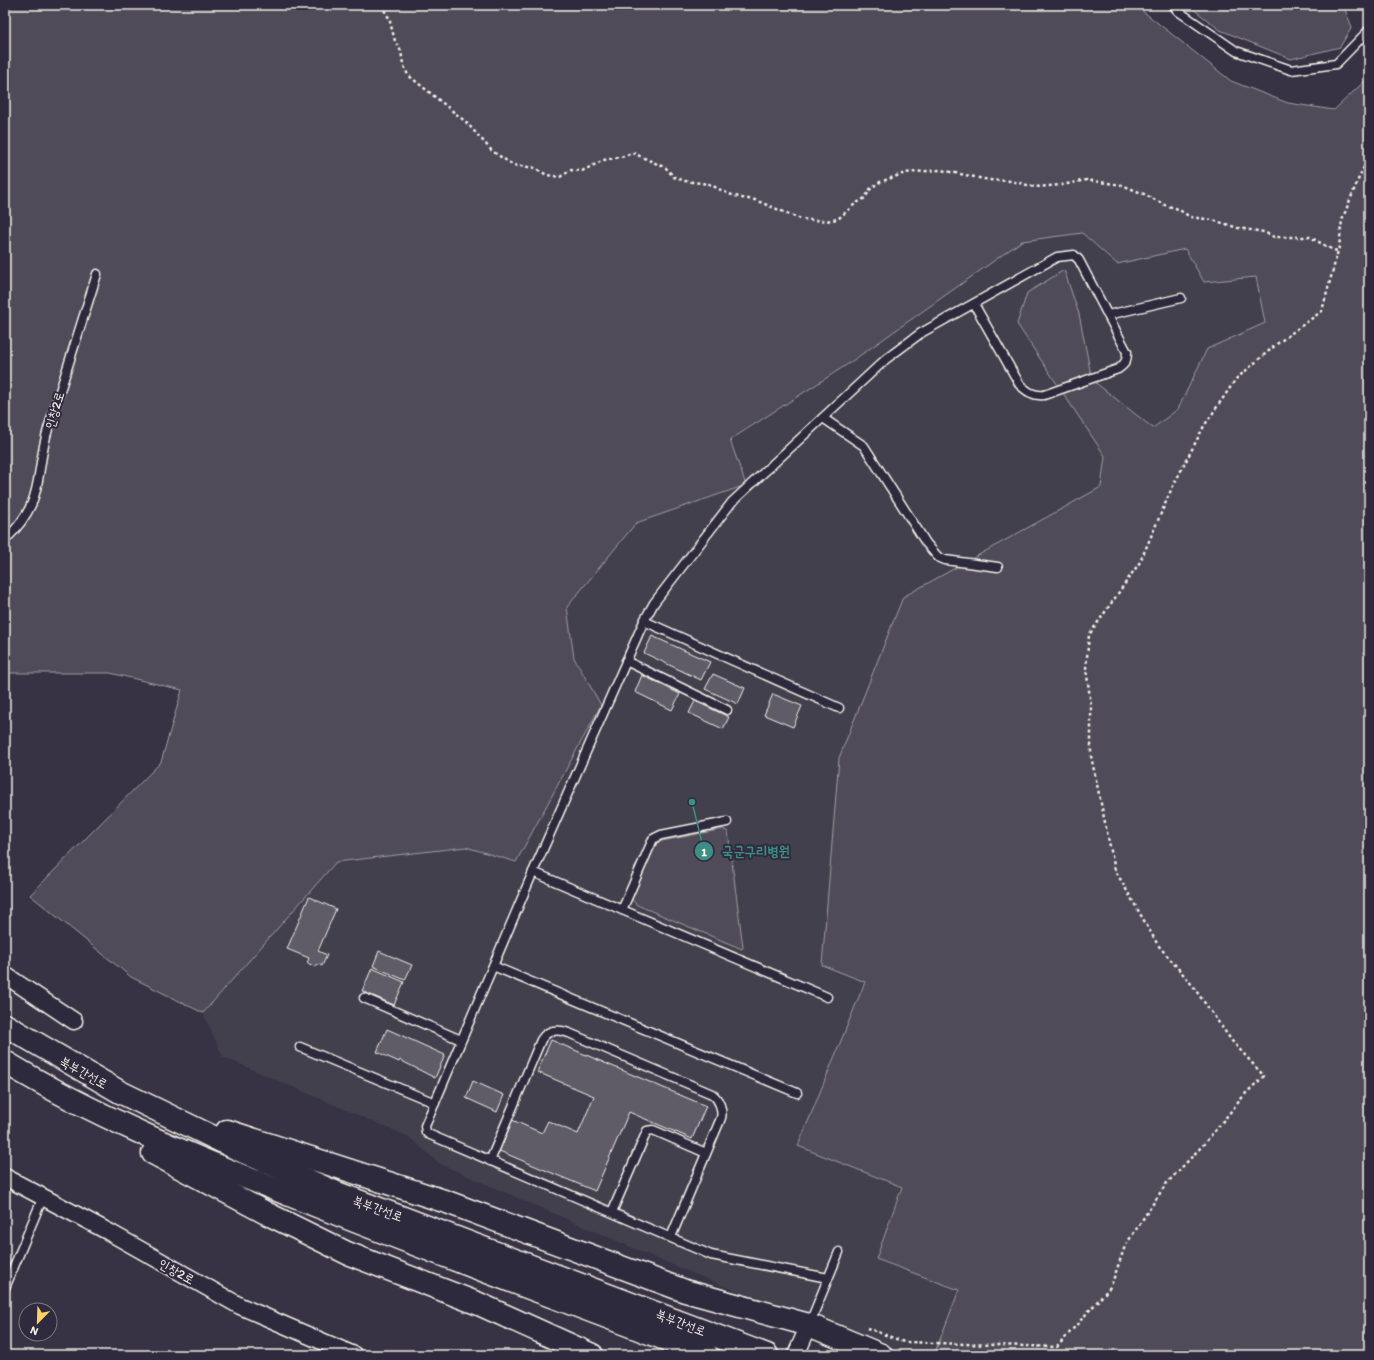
<svg xmlns="http://www.w3.org/2000/svg" width="1374" height="1360" font-family="Itim,'Poor Story',sans-serif">
<style>
.built{fill:#433f4e}
.green{fill:#504b59;stroke:#a29ea0}
.building{fill:#5f5c67;stroke:#f4f1e8}
.lines{fill:none;stroke-linecap:round;stroke-linejoin:round}
.lane-casing{stroke:#f4f1e8;stroke-width:11}
.street-casing{stroke:#f4f1e8;stroke-width:19}
.highway-casing{stroke:#f4f1e8;stroke-width:25}
.path{stroke:#f4f1e8;stroke-width:2.5;stroke-dasharray:3 3;stroke-linecap:butt}
.lane{stroke:#2f2a3d;stroke-width:8}
.street{stroke:#2f2a3d;stroke-width:16}
.highway{stroke:#2f2a3d;stroke-width:22}
.labels{text-anchor:middle;stroke-width:4;stroke-linejoin:round;paint-order:stroke}
.street-label{font-size:13px;fill:#f4f1e8;stroke:#2f2a3d}
.leader{fill:none;stroke:#3d8f86;stroke-width:1.5}
.callout-dot{fill:#3d8f86;stroke:#2f2a3d;stroke-width:1.5}
.mark-label{font-size:12px;text-anchor:middle;font-weight:bold;fill:#fff}
.callout-label{font-size:14px;text-anchor:middle;font-weight:bold;fill:#3d8f86;stroke:#2f2a3d;stroke-width:4;stroke-linejoin:round;paint-order:stroke}
</style>
<rect width="100%" height="100%" fill="#373244"/>
<filter id="ink" filterUnits="userSpaceOnUse"><feTurbulence type="fractalNoise" baseFrequency=".025" numOctaves="2"/><feDisplacementMap in="SourceGraphic" scale="8" xChannelSelector="R" yChannelSelector="G"/><feConvolveMatrix kernelMatrix="1 2 1 2 8 2 1 2 1" color-interpolation-filters="sRGB"/></filter>
<g filter="url(#ink)">
<path class="built" d="M1082,233L1117,264L1185,249L1204,282L1256,277L1266,323L1207,350L1178,409L1153,428L1105,456L1101,487L903,597L865,982L798,1146L902,1187L876,1259L959,1290L934,1355H910L811,1322L658,1259L440,1164L409,1137L223,1057L203,1013L336,862L466,847L516,862L601,705L574,658L567,607L636,523L746,485L730,441L848,364L1022,241Z"/>
<g class="green">
<path d="M5,5H1135L1231,81L1288,103L1334,110L1369,77V1355H934L959,1290L876,1259L902,1187L798,1146L865,982L822,965L839,758L903,597L1101,487L1105,456L1017,324L1027,293L1064,270L1079,314L1092,380L1153,428L1178,409L1207,349L1265,323L1256,277L1204,282L1185,249L1117,264L1082,233L1022,241L848,364L730,440L746,485L636,523L567,607L574,658L601,705L516,862L466,847L336,862L203,1013L131,977L30,895L161,762L182,690L110,673H5Z"/>
<path d="M1188,5H1343L1352,27L1340,47L1291,59L1220,30Z"/>
<path d="M723,829L728,832L743,947L742,949L637,905L631,899L654,845L657,842Z"/>
</g>
<g class="building">
<path d="M652,636L710,662L701,680L644,653Z"/>
<path d="M713,674L745,688L738,704L705,689Z"/>
<path d="M642,675L680,694L672,710L635,692Z"/>
<path d="M773,694L802,706L793,727L764,715Z"/>
<path d="M695,701L729,717L723,729L689,713Z"/>
<path d="M309,897L336,909L318,951L327,955L322,966L318,964L316,967L307,963L309,958L287,949Z"/>
<path d="M379,951L412,965L405,980L373,966Z"/>
<path d="M372,968L404,982L394,1005L362,991Z"/>
<path d="M387,1029L445,1055L435,1078L400,1060L399,1062L377,1052Z"/>
<path d="M551,1040L706,1106L692,1139L629,1112L595,1191L497,1150L500,1143L503,1144L512,1120L542,1133L548,1121L578,1134L594,1096L537,1072Z"/>
<path d="M473,1081L504,1095L497,1112L466,1098Z"/>
</g>
<g class="lines">
<g class="lane-casing">
<g id="lane">
<path d="M1173,5L1178,11L1236,51L1291,70L1336,64L1369,30"/>
<path d="M1108,315L1181,298"/>
<path d="M823,418L864,446L926,543L938,557L945,560L998,567"/>
<path d="M5,540C46,501 34,477 48,429C64,377 81,326 97,274"/>
<path d="M644,621L839,708"/>
<path d="M626,661L727,710"/>
<path d="M533,872L827,997"/>
<path d="M622,910L653,839L661,835L727,822"/>
<path d="M493,966L797,1093"/>
<path d="M364,998L461,1040"/>
<path d="M300,1047L435,1103"/>
<path d="M490,1161L541,1040C548,1029 558,1029 569,1033L712,1094C719,1099 723,1110 721,1118L671,1237"/>
<path d="M612,1212L647,1131L653,1130L706,1153"/>
<path d="M828,1278L711,1255L428,1134L426,1132L425,1126L533,872L644,621L654,603L732,502L886,359L921,333L1057,257L1074,255L1079,260L1127,352C1127,361 1125,364 1118,369L1044,395C1033,396 1028,392 1020,385L974,304"/>
<path d="M5,1288L43,1197"/>
<path d="M809,1325L839,1252"/>
</g>
</g>
<g class="street-casing">
<g id="street">
<path d="M5,975L74,1021"/>
<path d="M5,1177L109,1232L240,1306L354,1355"/>
<path d="M796,1355L809,1325"/>
</g>
</g>
<g class="highway-casing">
<g id="highway">
<path d="M5,1025L120,1092L246,1153L337,1193L767,1355"/>
<path d="M5,1062C96,1117 194,1157 292,1196C430,1252 569,1302 707,1355"/>
<path d="M227,1131L447,1202L685,1291L809,1325L881,1355"/>
<path d="M153,1153L266,1213L347,1253L479,1304L592,1355"/>
</g>
</g>
<g class="path">
<path d="M381,5L389,18L395,41L401,51L403,64L408,75L466,122L492,151L513,165L535,168L547,175L560,177L571,170L582,171L604,160L621,157L633,153L666,168L674,177L685,181L709,184L729,194L742,198L755,200L801,219L826,221L838,219L855,204L865,198L871,188L880,182L905,173L941,170L989,180L1011,181L1035,187L1062,185L1086,180L1122,185L1144,194L1165,205L1178,209L1190,217L1213,220L1238,228L1264,232L1274,237H1310L1333,250L1338,251"/>
<path d="M867,1328L904,1342L1057,1347L1111,1286L1125,1246L1166,1184L1204,1144L1246,1093L1264,1076L1232,1041L1189,981L1158,945L1115,870L1091,756V705L1086,668L1089,635L1140,562L1171,490L1204,426L1236,379L1278,343L1322,311L1339,247L1342,220L1360,175L1369,157"/>
</g>
<use href="#lane" class="lane"/>
<use href="#street" class="street"/>
<use href="#highway" class="highway"/>
</g>
</g>
<g class="labels">
<g class="street-label">
<text transform="translate(54 410) rotate(-73)" y="5">인창2로</text>
<text transform="translate(84 1072) rotate(29)" y="5">북부간선로</text>
<text transform="translate(378 1208) rotate(20)" y="5">북부간선로</text>
<text transform="translate(177 1271) rotate(29)" y="5">인창2로</text>
<text transform="translate(681 1322) rotate(21)" y="5">북부간선로</text>
</g>
</g>
<path class="leader" d="M692 802L704 851"/>
<g class="callout-dot">
<circle cx="692" cy="802" r="4"/>
<circle cx="704" cy="851" r="10"/>
</g>
<g class="mark-label">
<text x="704" y="856">1</text>
</g>
<g class="callout-label">
<text x="756" y="856">국군구리병원</text>
</g>
<rect width="1374" height="1360" fill="none" stroke="#2f2a3d" stroke-width="20"/>
<rect x="10" y="10" width="1354" height="1340" fill="none" stroke="#f4f1e8" stroke-width="1.5" filter="url(#ink)"/>
<g transform="translate(38 1322) rotate(203)"><circle r="19" fill="#2f2a3d" stroke="#7e7a81"/>
<path d="M0-3L7 15L0 10L-7 15Z" fill="#ffd166"/>
<text y="-6" font-size="11" font-weight="bold" text-anchor="middle" fill="#f4f1e8">N</text>
</g>
</svg>
